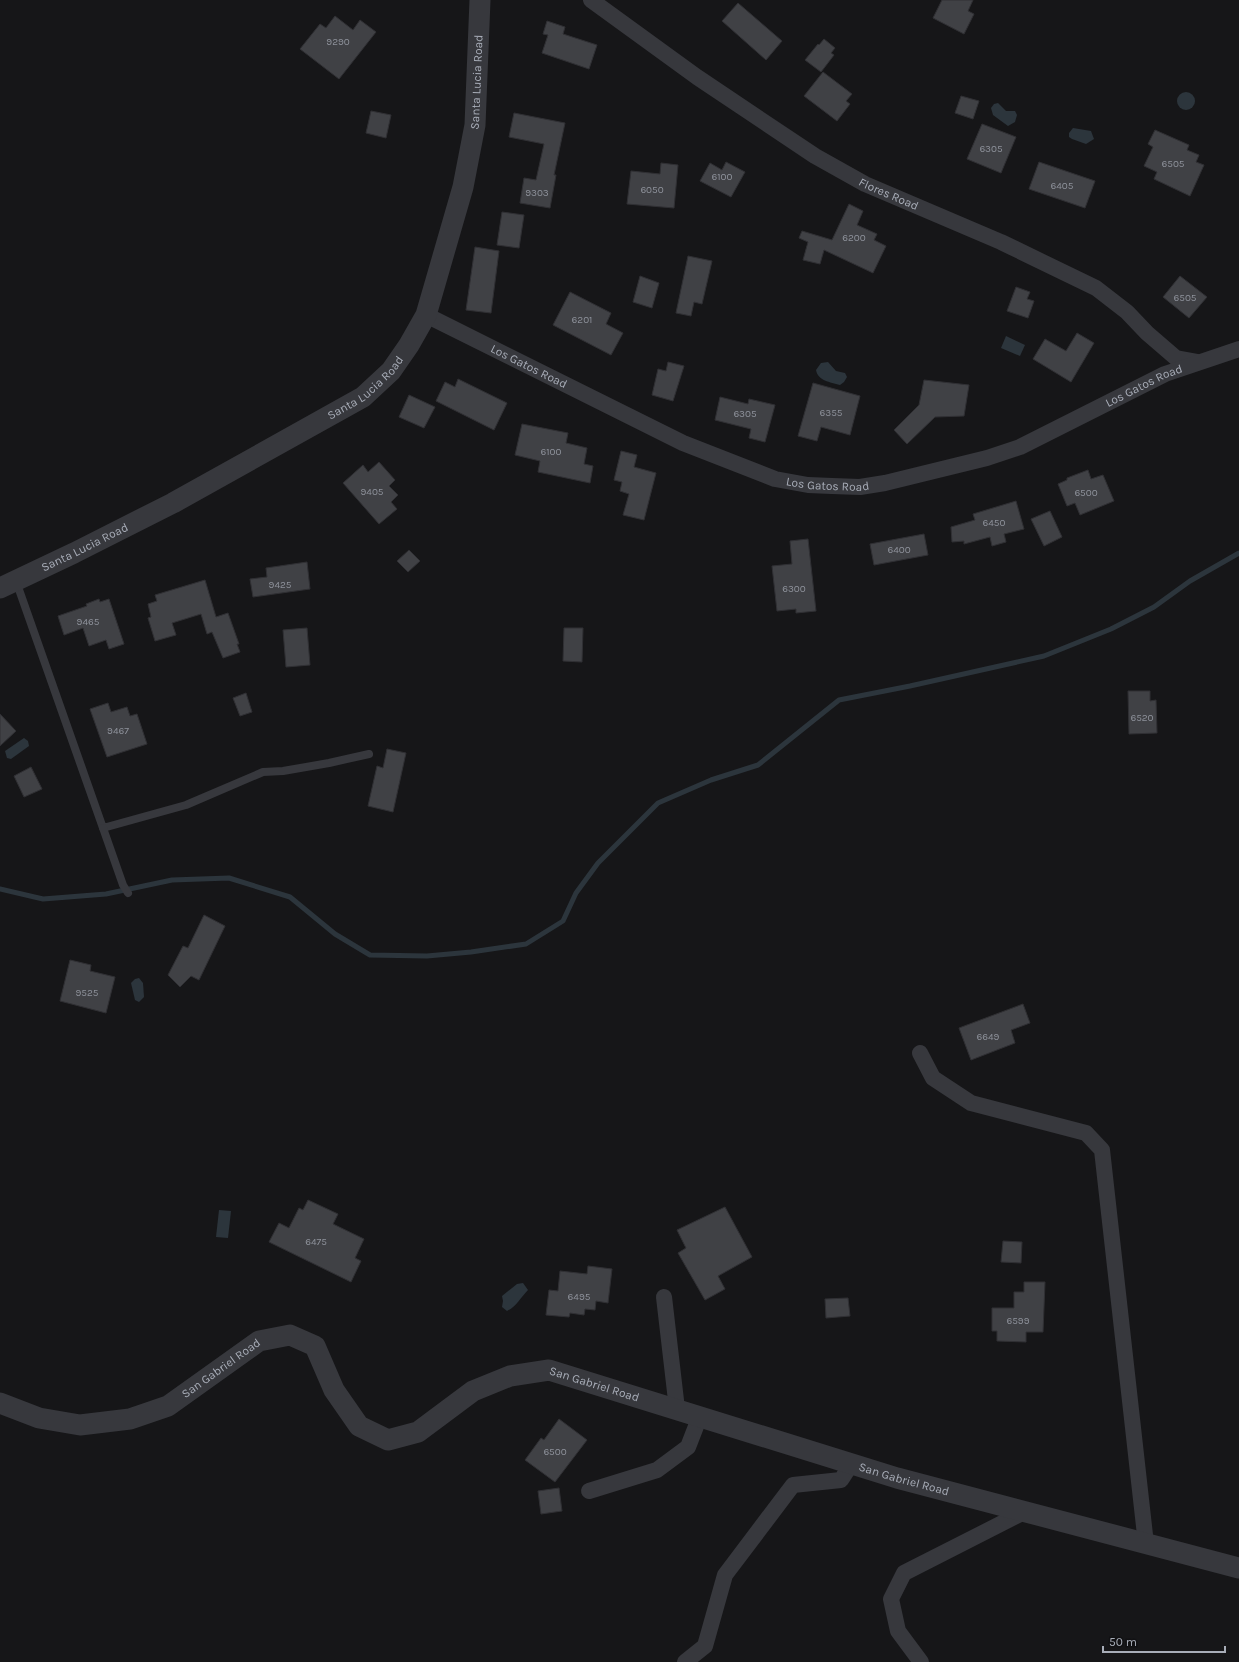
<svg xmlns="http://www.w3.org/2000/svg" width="1239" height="1662" font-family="Karla,sans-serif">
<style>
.water{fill:#2c353c}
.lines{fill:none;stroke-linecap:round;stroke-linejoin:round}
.stream{stroke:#2c353c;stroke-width:5}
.building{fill:#404145;stroke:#303034}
.service{stroke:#37383d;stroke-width:8}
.minor{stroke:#37383d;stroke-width:16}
.tertiary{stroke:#37383d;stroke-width:21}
.labels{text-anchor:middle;stroke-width:4;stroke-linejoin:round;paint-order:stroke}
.number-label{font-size:10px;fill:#8e929b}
.street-label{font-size:12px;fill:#a8adb8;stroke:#111113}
</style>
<rect width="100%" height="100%" fill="#161618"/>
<g class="water">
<circle cx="1186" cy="101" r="9"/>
<path d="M998,103L1006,111H1015L1017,115L1015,122L1008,126L993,115L991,108L994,104Z"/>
<path d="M1073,128L1091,131L1094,139L1086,144L1072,139L1069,137V133Z"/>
<path d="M1006,336L1025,345L1020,356L1001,348Z"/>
<path d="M828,362L836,371L845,373L847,377L844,382L840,385C830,382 818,381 816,370L821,363Z"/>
<path d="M24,738L28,741L29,746L11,759L7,758L5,751Z"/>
<path d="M139,978L143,983L144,997L139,1002L135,1000L131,983L135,979Z"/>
<path d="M219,1210L231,1211L228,1238L216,1237Z"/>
<path d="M523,1283L528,1290C521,1297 516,1307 507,1311L502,1307L503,1301L502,1296L517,1284Z"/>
</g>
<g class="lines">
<path class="stream" d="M0,889L43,899L106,894L172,880L229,878L290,897L335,934L370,955L427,956L471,952L526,944L563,921L576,893L598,863L658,803L711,780L758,765L839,700L910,686L1044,656L1111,629L1154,607L1190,581L1239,553"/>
</g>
<g class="building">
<path d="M942,0H973L968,11L974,14L964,34L933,18Z"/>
<path d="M738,3L782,41L766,60L722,21Z"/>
<path d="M335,16L353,30L360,20L376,32L339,79L300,49L320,24L326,28Z"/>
<path d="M547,21L565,27L563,34L597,45L589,69L542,53L548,35L543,34Z"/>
<path d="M824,39L835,48L831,53L834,55L821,72L805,60L818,44L819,45Z"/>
<path d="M823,72L852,94L846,101L850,104L837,121L804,96Z"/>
<path d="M961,96L979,101L973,119L955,113Z"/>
<path d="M371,111L391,115L386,138L366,133Z"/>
<path d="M514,113L565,123L554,175H556L550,208L520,203L524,178L536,180L544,144L509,137Z"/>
<path d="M982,124L1016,137L1001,173L967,159Z"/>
<path d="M1155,130L1189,145L1187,150L1199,155L1196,162L1204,165L1190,196L1154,179L1157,172L1144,166L1153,147L1148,144Z"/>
<path d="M726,162L745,172L731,197L700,181L710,163L722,170Z"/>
<path d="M1039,162L1095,181L1085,208L1029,189Z"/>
<path d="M661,163L678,165L674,208L627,204L631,171L660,174Z"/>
<path d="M849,204L863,211L857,225L877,234L874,240L886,246L873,273L824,250L820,264L803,260L808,242L799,238L802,231L832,240Z"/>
<path d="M502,212L524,215L519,248L497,245Z"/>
<path d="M475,247L499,251L491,313L466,310Z"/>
<path d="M688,256L712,261L702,304L694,302L691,316L676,313Z"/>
<path d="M640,276L659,283L652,308L633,302Z"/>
<path d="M1180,276L1207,297L1189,318L1163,297Z"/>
<path d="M1016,287L1030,292L1027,299L1034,301L1028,318L1007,311Z"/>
<path d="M570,292L611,313L606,324L623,333L611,355L553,325Z"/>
<path d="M1077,333L1094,343L1071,382L1033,359L1045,339L1066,351Z"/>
<path d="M668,362L684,366L673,401L652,395L658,369L666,371Z"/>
<path d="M458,379L507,403L494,430L436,401L445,382L455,387Z"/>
<path d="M924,380L969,385L964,416L935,417L907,444L894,430L919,405Z"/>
<path d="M813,383L860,396L850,435L821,427L817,441L798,436Z"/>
<path d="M409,395L435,407L424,428L399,417Z"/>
<path d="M720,397L748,404L749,399L775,405L765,442L749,438L751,429L715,420Z"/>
<path d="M522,424L568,433L566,443L587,448L584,464L593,466L590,483L538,472L540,461L515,455Z"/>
<path d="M621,451L637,455L634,467L656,473L644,520L623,515L629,494L620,491L622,482L614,480Z"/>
<path d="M379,462L395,480L389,486L398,495L391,502L397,509L379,524L343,483L363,465L368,472Z"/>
<path d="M1088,470L1091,479L1103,475L1114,501L1080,515L1075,503L1067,506L1058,484L1067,480V478Z"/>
<path d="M1016,501L1024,529L1004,534L1006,542L992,546L990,537L964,544V541L952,542L951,527L975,520L973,514Z"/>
<path d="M1050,511L1062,537L1044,546L1031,519Z"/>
<path d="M924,534L928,555L874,565L870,544Z"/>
<path d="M808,539L816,611L796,613V609L777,611L772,566L792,564L790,541Z"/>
<path d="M409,550L420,561L408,572L397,561Z"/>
<path d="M307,562L310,589L253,597L250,579L267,577L266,568Z"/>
<path d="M205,580L216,617L228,613L239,644H237L240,652L223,658L212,632L207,634L201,614L172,623L176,635L155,641L148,618L151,617L148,604L157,601L155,595Z"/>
<path d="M99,599L100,602L109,599L124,644L109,649L106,640L89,646L83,628L64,635L58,616L87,606L86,604Z"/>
<path d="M307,628L310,665L286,667L283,630Z"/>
<path d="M564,628H583L582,662L563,661Z"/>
<path d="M1128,691H1150V701L1156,700L1157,733L1129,734Z"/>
<path d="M246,693L252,712L240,716L233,698Z"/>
<path d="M108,703L111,712L127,707L130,716L137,714L147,744L107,757L90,709Z"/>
<path d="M0,714L16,731L0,746Z"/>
<path d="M387,749L406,753L393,812L368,806L377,766L383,768Z"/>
<path d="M31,767L42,789L24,797L14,776Z"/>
<path d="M204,915L225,926L199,980L191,976L180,987L168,975L183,946L188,948Z"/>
<path d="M70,960L91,965L90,971L115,977L106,1013L60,1001Z"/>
<path d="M1023,1004L1030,1023L1011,1030L1015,1043L971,1060L959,1028Z"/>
<path d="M308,1200L338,1214L333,1224L364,1239L355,1258L361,1261L351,1282L269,1242L279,1223L289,1228L299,1208L303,1210Z"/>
<path d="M725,1207L752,1257L718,1276L725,1289L705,1300L678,1253L686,1248L677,1230Z"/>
<path d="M1003,1241L1022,1242L1021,1263L1001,1262Z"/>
<path d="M588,1266L612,1269L608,1303L596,1301L595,1310L585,1309L584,1315L570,1313L569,1317L546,1315L549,1290L558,1291L560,1271L587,1274Z"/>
<path d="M1024,1282H1045L1043,1332H1026V1342L997,1341V1331H992V1308H1014V1292H1024Z"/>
<path d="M848,1298L850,1316L826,1318L825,1299Z"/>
<path d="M559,1419L587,1440L555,1482L525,1460L541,1438L544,1440Z"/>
<path d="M559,1488L562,1511L541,1514L538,1491Z"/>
</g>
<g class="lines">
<g class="service">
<path d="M16,581L103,828L186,805L263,772L283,771L329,763L369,754"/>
<path d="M103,828L123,885L128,893"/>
</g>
<g class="minor">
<path id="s1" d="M591,0L697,77L815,156L865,184L1001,242L1096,288L1127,312L1147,333L1176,358L1198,362"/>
<path id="s2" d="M426,315L683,443L775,479L808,485L832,486L860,487L885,483L987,458L1020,447L1165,374L1239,349"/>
<path d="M920,1053L933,1078L971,1103L1086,1133L1102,1150L1146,1544"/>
<path d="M664,1297L677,1409"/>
<path d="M589,1491L657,1470L688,1447L700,1416"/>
<path d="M685,1662L705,1646L725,1575L793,1485L841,1480L852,1463"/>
<path d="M921,1662L898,1631L891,1599L904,1573L1024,1512"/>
</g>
<g class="tertiary">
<path id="s3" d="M0,588L74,553L173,503L363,397L391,371L409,345L426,315L463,187L475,125L480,0"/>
<path id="s4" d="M0,1403L39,1418L80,1425L130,1419L168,1406L259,1341L290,1335L315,1346L334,1390L359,1426L388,1440L418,1432L473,1391L510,1376L549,1370L897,1478L1239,1568"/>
</g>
</g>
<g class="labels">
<g class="number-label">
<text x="338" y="45">9290</text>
<text x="991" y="152">6305</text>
<text x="1173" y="167">6505</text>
<text x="722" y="180">6100</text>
<text x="1062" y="189">6405</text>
<text x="652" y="193">6050</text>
<text x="537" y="196">9303</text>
<text x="854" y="241">6200</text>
<text x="1185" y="301">6505</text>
<text x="582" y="323">6201</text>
<text x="831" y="416">6355</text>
<text x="745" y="417">6305</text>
<text x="551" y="455">6100</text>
<text x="372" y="495">9405</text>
<text x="1086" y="496">6500</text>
<text x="994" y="526">6450</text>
<text x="899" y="553">6400</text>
<text x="280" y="588">9425</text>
<text x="794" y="592">6300</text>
<text x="88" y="625">9465</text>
<text x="1142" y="721">6520</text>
<text x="118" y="734">9467</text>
<text x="87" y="996">9525</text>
<text x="988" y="1040">6649</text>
<text x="316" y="1245">6475</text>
<text x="579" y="1300">6495</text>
<text x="1018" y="1324">6599</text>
<text x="555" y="1455">6500</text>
</g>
<g class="street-label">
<text dy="4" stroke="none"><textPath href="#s3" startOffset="754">Santa Lucia Road</textPath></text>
<text dy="4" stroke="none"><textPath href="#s1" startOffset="356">Flores Road</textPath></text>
<text dy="4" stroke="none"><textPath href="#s2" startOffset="115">Los Gatos Road</textPath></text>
<text dy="4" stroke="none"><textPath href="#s3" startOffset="418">Santa Lucia Road</textPath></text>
<text dy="4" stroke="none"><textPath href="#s2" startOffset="775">Los Gatos Road</textPath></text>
<text dy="4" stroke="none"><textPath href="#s2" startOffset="439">Los Gatos Road</textPath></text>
<text dy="4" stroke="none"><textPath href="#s3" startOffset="94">Santa Lucia Road</textPath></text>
<text dy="4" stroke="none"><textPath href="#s4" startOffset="239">San Gabriel Road</textPath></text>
<text dy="4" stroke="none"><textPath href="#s4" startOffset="695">San Gabriel Road</textPath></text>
<text dy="4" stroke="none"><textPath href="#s4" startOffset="1019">San Gabriel Road</textPath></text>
</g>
</g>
<path d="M1103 1646v6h122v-6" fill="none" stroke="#a8adb8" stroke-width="2"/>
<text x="1109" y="1646" font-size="12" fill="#a8adb8" stroke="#111113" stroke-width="3" paint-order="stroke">50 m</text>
</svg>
